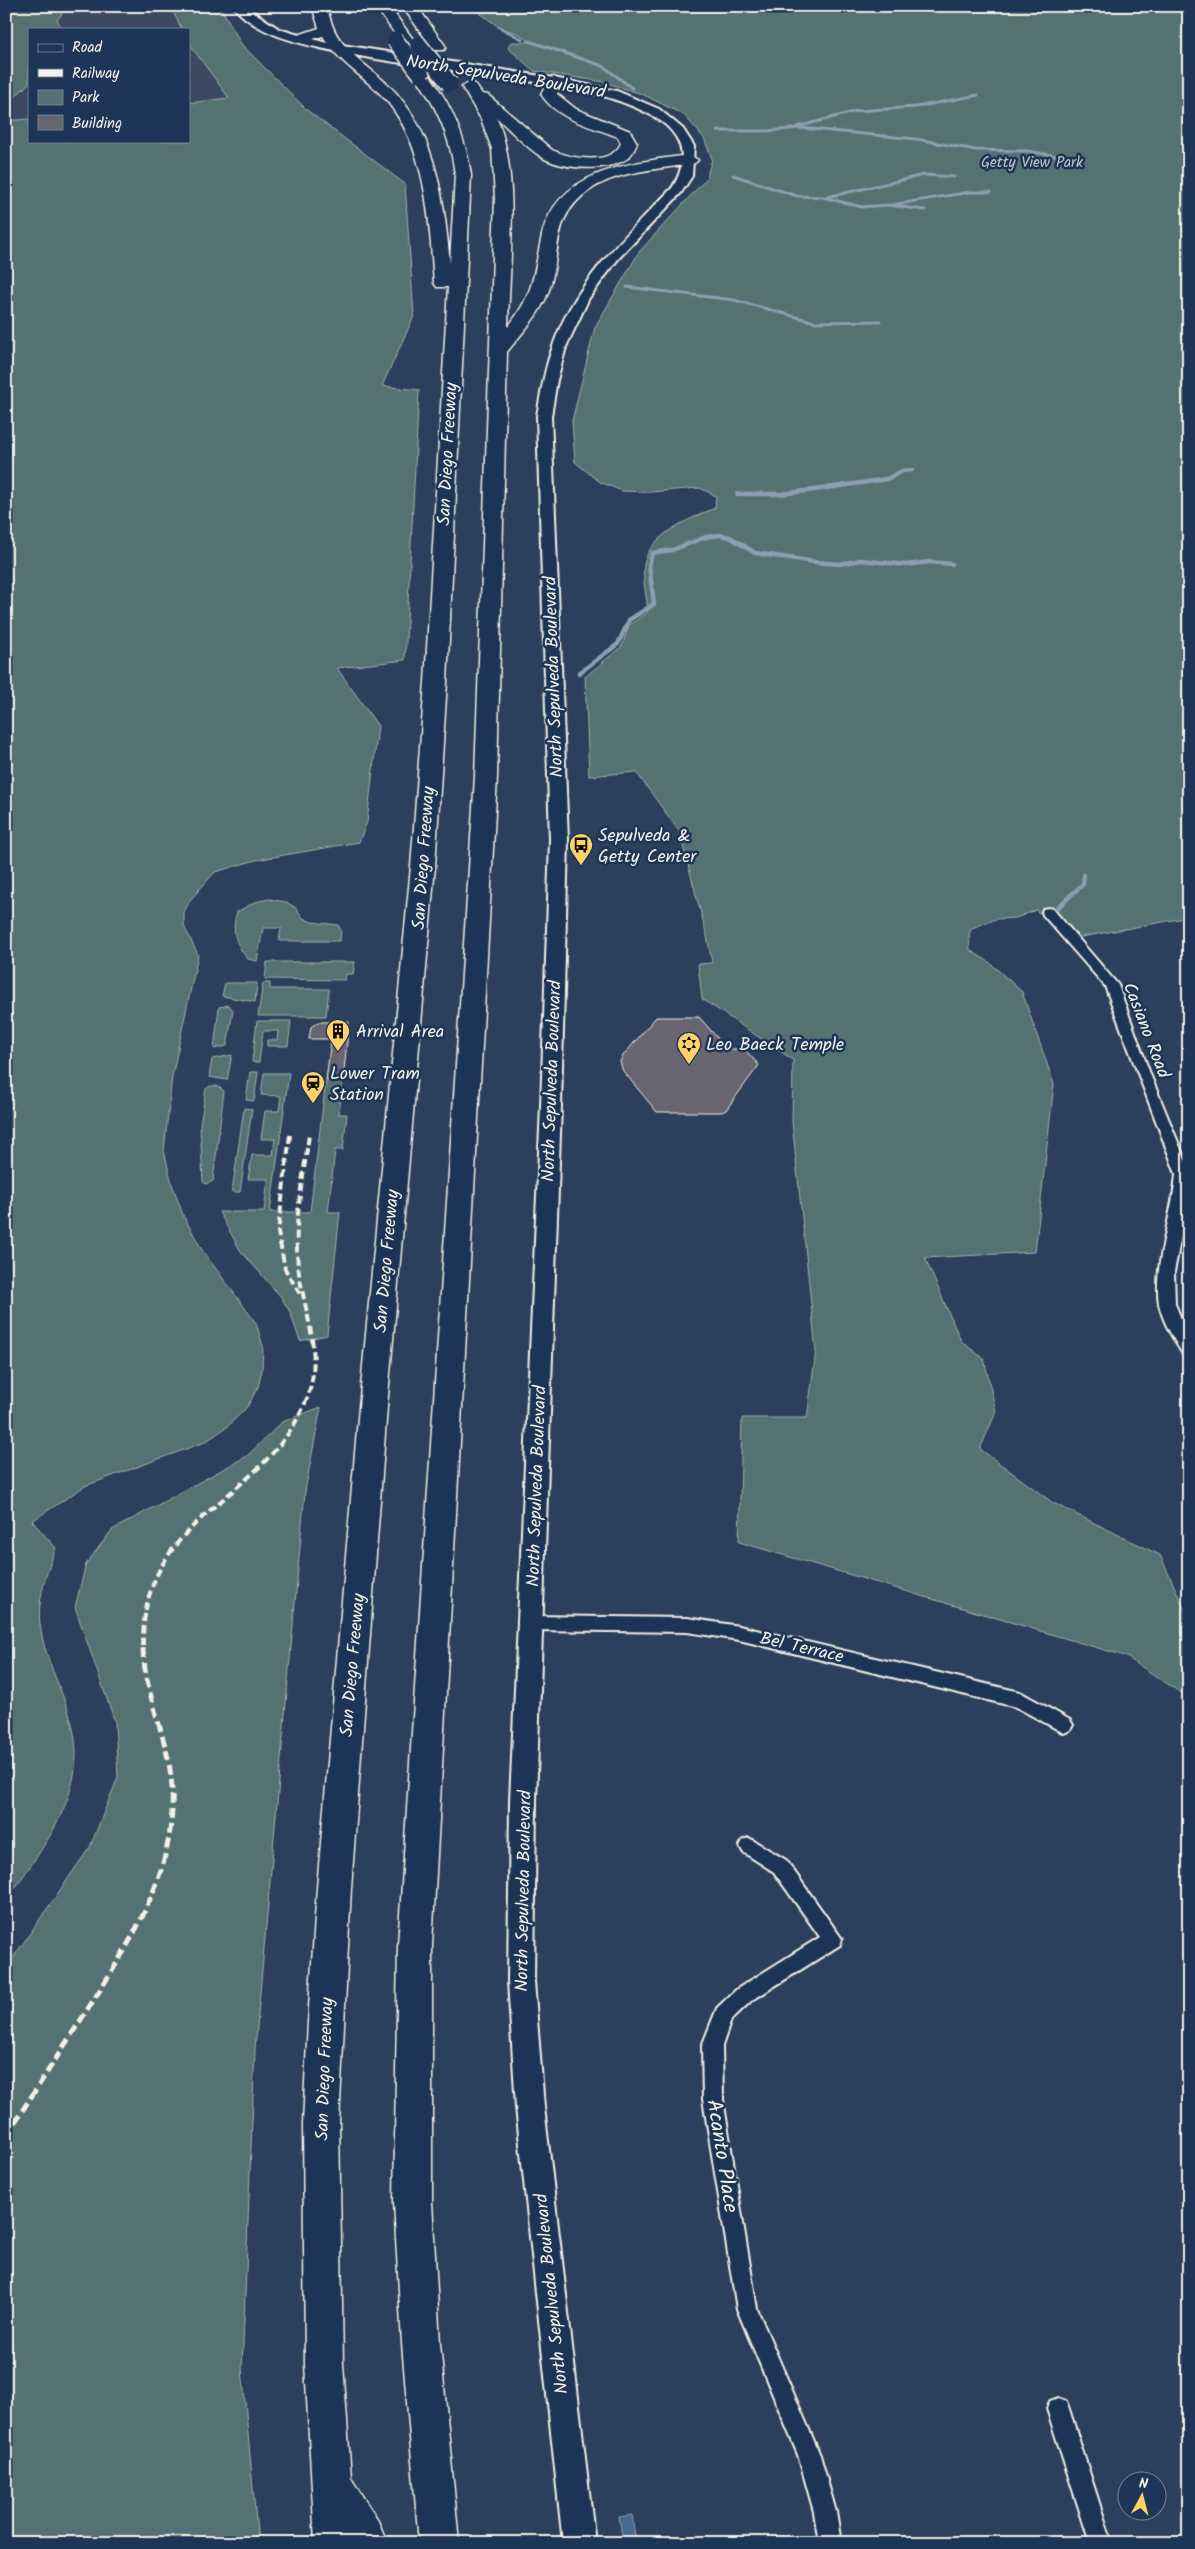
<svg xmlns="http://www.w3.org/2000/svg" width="1195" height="2549" font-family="Kalam,sans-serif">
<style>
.built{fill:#3d4a62}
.green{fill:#527271;stroke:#a3b2ac}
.water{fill:#47698e;stroke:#8c9fb2}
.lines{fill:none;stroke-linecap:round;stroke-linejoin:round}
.stream-far1{stroke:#8c9fb2;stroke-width:3}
.stream{stroke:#8c9fb2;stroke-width:4.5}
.building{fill:#666570;stroke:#f4f1e8}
.minor-casing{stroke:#f4f1e8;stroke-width:4}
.secondary-casing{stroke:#f4f1e8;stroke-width:4}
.motorway-casing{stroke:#f4f1e8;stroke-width:3}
.minor{fill:#1d3557;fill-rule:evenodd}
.secondary{fill:#1d3557;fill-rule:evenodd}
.motorway{fill:#1d3557;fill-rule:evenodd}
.rail-far1{stroke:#f4f1e8;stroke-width:4;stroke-dasharray:8 4;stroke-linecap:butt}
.rail{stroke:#f4f1e8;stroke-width:5;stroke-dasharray:10 5;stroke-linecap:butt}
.motorway-bridge-casing{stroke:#f4f1e8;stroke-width:19;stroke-linecap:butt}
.motorway-bridge{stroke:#1d3557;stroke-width:16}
.labels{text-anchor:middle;stroke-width:5;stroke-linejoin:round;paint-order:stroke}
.far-park-label{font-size:15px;fill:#bbc5be;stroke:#1d3557}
.street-label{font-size:18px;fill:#f4f1e8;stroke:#1d3557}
.poi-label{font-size:18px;fill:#f4f1e8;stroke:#1d3557;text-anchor:start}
.near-street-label{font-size:21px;fill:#f4f1e8;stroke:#1d3557}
</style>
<rect width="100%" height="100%" fill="#2c3f5c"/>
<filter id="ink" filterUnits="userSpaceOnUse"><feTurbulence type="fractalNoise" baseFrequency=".02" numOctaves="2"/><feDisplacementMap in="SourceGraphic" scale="10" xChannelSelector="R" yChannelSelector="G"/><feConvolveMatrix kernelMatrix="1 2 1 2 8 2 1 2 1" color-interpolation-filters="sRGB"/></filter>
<g filter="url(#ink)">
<g class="built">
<path d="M68,6H170L182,29H63L57,20Z"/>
<path d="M189,41L193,49L229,99L189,103Z"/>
<path d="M29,83V119L6,121V106Z"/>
</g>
<g class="green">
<path d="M6,6H68L57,20L63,29H29V83L6,106Z"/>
<path d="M170,6H220L242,45L308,111L405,184L414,316L382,386L419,390L405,660L337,668L378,726L367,822L359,842L256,860L215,872L190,900L184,912V926L198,955L172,1077L164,1151L172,1184L183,1215L202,1250L256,1323L263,1346L262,1370L258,1387L247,1407L227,1427L205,1442L85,1486L32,1521L56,1548C47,1572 37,1598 40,1625C47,1678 85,1718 74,1775C65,1823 33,1861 6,1901V121L29,119V141H189V103L229,98L193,49L189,41V29H182Z"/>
<path d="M470,6H1189V917L1071,939L1044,911L1039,913L1036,910L1016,918L996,919L972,928L969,934L970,950L989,962L1022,992L1054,1084L1035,1252L925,1258L961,1341L984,1359L996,1412L980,1449L1053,1503L1160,1555L1189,1619V1698L1125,1656L739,1542L742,1418H807L816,1351L792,1122L793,1060L702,999L698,964L712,963L707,936L679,831L636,772L589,776L585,677L622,646L629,625L648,612C647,598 642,579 644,565C649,534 690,519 715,508L716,496L700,488L650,492L622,491L600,482L575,462L572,421L595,327L639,252L706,179L712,159L704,138L684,115L642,94L604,82L534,71L508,48L511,42H530L519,34L499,27Z"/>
<path d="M269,899L286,902L296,908L303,918L312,922L338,925L341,930L340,941H279L281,928H263L257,961L248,959C235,944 231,930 237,912L255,902Z"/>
<path d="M267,962H355L353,974H346L345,980L265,979Z"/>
<path d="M225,983H257L255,1002L222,996Z"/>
<path d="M263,983H270V989H329L326,1016H258Z"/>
<path d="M229,1005L233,1010L227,1046L214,1049L219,1007Z"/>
<path d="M257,1021H291L288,1046H267V1040H277L278,1031H263L259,1062H252Z"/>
<path d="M232,1055L227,1080L209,1077L212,1059Z"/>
<path d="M250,1072H258L254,1101L246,1100Z"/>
<path d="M264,1073H289L270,1212H310L326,1080H343L339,1114H347L343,1150H335L328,1212H340L327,1335L300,1341L290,1312L281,1297L240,1250L219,1212H264L268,1179H248L252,1155H273L275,1139H261L265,1111H279L281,1096L261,1095Z"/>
<path d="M210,1086H217L224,1091L213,1181L206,1184L203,1182L200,1125L206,1089Z"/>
<path d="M244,1108L252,1109L240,1192H232Z"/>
<path d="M321,1407L305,1491L255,2049L242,2369L258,2543H6V1968L90,1847L118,1777L115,1722L75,1607L86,1564L112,1530L247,1456L282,1422Z"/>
</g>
<path class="water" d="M632,2515L636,2543H623L619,2517Z"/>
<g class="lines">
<g class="stream-far1">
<path d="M499,27L522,39"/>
<path d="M529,41L603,66L632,88"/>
<path d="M797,127L857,111L916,107L978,95"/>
<path d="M717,131H767L800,128L916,139L976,150L1027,151L1069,158"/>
<path d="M733,175L797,196L822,197L862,207L887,205L925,210"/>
<path d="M827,197L924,175L954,177"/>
<path d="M892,205L970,192H991"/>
<path d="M627,287L734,300L815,322L880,321"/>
</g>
<g class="stream">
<path d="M737,494H780L814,490L887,479L902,471L912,470"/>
<path d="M579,673L618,644L629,620L654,604L649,565L652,553L672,550L706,537L720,535L730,537L755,553L815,562L839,564L861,560L906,565L929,562L952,564"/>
<path d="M1057,908L1083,884L1084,875"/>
</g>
</g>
<g class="building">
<path d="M656,1017H699L727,1049H744L759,1065L726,1110L722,1112H657L623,1071L620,1062L622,1057Z"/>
<path d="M318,1022H349L343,1080H326L331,1039H309L311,1027Z"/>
</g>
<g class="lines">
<g class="minor-casing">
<g id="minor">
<path d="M1048,908L1053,909L1118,985L1150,1074L1189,1169V1195L1174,1272L1175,1304L1189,1338V1358L1184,1356C1174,1340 1163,1322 1159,1304C1153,1264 1173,1215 1176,1174L1105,986L1043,915L1042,912L1043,909Z"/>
<path d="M530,1616L687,1618L739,1626L1020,1692L1070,1720L1073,1725L1070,1730L1064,1733L1016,1707L739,1640L687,1632L530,1630L524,1628L522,1623L524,1618Z"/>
<path d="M749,1838L786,1860L842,1939L840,1945L751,2001L731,2020L722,2046L723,2099L757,2309L820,2455L836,2512L841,2543H819L814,2512L798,2455L737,2309L703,2099L702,2046L717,2008L737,1989L820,1937L774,1872L743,1852L740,1846L743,1840Z"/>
<path d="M1058,2398L1066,2401L1069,2409L1112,2543H1090L1047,2409L1050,2401Z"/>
</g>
</g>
<g class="secondary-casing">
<path id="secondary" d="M233,6H245L279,29L323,42L554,78L617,91L659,109L683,129L694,146L692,176L681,193L618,259L589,298L566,347L557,380L551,416L568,840L561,1106L536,1801L534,1981L544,2107L595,2543H563L516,2107L508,1981L510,1801L541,1106L550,840L537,416C541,393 544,371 552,349C573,283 626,236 672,188C692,157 681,130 649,114C609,93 565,87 522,80C455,70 386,63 320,48C290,41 253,31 233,6Z"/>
</g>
<g class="motorway-casing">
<g id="motorway">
<path d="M312,6H326C330,17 332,29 339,38C354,60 380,74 397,94C438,141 444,203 450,263L455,175C451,139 438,110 418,80L421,77H431C452,107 466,138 471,175L447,682L435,866L387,1407L351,1888L339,2123L343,2364L351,2478L378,2521L384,2535V2543H315L305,2364L303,2123L308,2022L317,1888L359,1407L411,866L425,682L448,287H437L434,283C429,221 428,152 387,101C368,79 337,62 323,36L300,43L293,39L295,36L319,28Z"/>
<path d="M375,6H389L415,42L413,45H403Z"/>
<path d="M402,6H417L446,47L444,50H434Z"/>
<path d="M554,77L562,82L557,94L576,109L630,131L637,143C634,151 631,157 623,161C603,172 558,169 540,156C524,145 510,130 496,117C521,169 509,268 508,327C535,292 533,276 542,235C557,169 634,162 690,155L698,160C694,166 684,165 677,166C649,170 617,173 593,188C545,219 565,257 545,300C536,319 520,335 507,352L497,777L432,1945V2202L440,2344L459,2543H419L402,2344L394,2202L398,1945L475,777L495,198L492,149L481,119L462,87L470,82L475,84L482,94L488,95L552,150C570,158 611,167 621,143L618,137C591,126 557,120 541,94L549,79Z"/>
</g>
</g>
<use href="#minor" class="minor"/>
<use href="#secondary" class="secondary"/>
<use href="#motorway" class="motorway"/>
<g class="rail-far1">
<path d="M290,1135L278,1232L285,1269L300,1294"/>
<path d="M143,1646C141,1517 255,1506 302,1410C330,1353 299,1309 297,1251C295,1213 304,1173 309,1135"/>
</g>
<path class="rail" d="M6,2136C31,2097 57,2057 82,2018C127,1948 176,1876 172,1789C170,1740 143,1694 143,1644"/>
<g class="motorway-bridge-casing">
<g id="motorway-bridge">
<path d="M395,40L421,74"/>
<path d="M418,44L450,84"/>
</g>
</g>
<use href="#motorway-bridge" class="motorway-bridge"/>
</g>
</g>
<defs>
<g id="bus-pin" transform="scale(1.25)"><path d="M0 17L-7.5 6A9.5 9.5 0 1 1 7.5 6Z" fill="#ffd166" stroke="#1d3557"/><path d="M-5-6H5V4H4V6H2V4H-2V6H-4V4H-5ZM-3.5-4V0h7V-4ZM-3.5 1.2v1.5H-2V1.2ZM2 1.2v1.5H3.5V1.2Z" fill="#111"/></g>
<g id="building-pin" transform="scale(1.25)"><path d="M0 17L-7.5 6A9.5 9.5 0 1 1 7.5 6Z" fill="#ffd166" stroke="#1d3557"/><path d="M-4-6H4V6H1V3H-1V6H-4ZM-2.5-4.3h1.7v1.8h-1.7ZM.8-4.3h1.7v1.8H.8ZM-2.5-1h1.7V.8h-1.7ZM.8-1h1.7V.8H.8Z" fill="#111"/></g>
<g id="synagogue-pin" transform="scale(1.25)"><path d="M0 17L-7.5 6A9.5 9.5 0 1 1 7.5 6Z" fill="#ffd166" stroke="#1d3557"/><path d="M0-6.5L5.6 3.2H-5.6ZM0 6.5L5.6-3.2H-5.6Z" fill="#111"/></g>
<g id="station-pin" transform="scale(1.25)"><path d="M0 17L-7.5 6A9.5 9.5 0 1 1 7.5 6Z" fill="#ffd166" stroke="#1d3557"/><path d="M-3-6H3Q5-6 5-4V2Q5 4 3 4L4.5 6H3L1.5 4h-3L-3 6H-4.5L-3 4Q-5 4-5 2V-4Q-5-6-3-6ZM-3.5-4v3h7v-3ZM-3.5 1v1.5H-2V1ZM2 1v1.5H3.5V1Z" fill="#111"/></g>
</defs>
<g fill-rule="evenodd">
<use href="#bus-pin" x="581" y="845"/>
<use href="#building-pin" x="338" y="1031"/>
<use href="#synagogue-pin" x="689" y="1044"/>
<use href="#station-pin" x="313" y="1083"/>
</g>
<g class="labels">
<g class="far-park-label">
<text x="1032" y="167">Getty View Park</text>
</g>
<g class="street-label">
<text transform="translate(506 76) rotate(9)" y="6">North Sepulveda Boulevard</text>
<text transform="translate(447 454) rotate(-87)" y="6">San Diego Freeway</text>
<text transform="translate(553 677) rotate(-92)" y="6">North Sepulveda Boulevard</text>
<text transform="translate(423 858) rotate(-86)" y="6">San Diego Freeway</text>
<text transform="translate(1147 1030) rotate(69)" y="6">Casiano Road</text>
<text transform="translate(551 1081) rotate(-88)" y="6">North Sepulveda Boulevard</text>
<text transform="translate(386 1261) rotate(-85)" y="6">San Diego Freeway</text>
<text transform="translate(536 1486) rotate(-88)" y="6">North Sepulveda Boulevard</text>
<text transform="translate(802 1647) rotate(13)" y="6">Bel Terrace</text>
<text transform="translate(352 1665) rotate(-85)" y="6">San Diego Freeway</text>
<text transform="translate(523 1891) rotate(-89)" y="6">North Sepulveda Boulevard</text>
<text transform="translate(324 2069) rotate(-88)" y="6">San Diego Freeway</text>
<text transform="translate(551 2294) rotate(-96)" y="6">North Sepulveda Boulevard</text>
</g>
<g class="poi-label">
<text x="598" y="841">Sepulveda &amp;<tspan x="598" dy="21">Getty Center</tspan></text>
<text x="356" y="1037">Arrival Area</text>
<text x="706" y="1050">Leo Baeck Temple</text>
<text x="330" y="1079">Lower Tram<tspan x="330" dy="21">Station</tspan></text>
</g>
<g class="near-street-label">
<text transform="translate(723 2156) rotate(81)" y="7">Acanto Place</text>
</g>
</g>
<rect width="1195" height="2549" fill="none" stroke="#1d3557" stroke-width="25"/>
<rect x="12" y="12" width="1170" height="2524" fill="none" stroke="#f4f1e8" stroke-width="2" filter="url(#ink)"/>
<rect x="28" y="28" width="162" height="115" fill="#1d3557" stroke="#738091"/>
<rect x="38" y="44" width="25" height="8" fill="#1d3557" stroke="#738091"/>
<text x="72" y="52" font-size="15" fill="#f4f1e8">Road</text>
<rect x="38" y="69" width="25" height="8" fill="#f4f1e8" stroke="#738091"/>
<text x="72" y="78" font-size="15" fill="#f4f1e8">Railway</text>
<rect x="38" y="90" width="25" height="15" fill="#527271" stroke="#738091"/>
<text x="72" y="102" font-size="15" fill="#f4f1e8">Park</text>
<rect x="38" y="115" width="25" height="15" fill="#666570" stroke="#738091"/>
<text x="72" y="128" font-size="15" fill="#f4f1e8">Building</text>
<g transform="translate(1142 2496) rotate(7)"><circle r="24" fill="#1d3557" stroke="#738091"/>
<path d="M0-4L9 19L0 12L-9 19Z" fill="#ffd166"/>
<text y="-8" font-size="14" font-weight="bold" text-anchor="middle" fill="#f4f1e8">N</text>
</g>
</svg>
